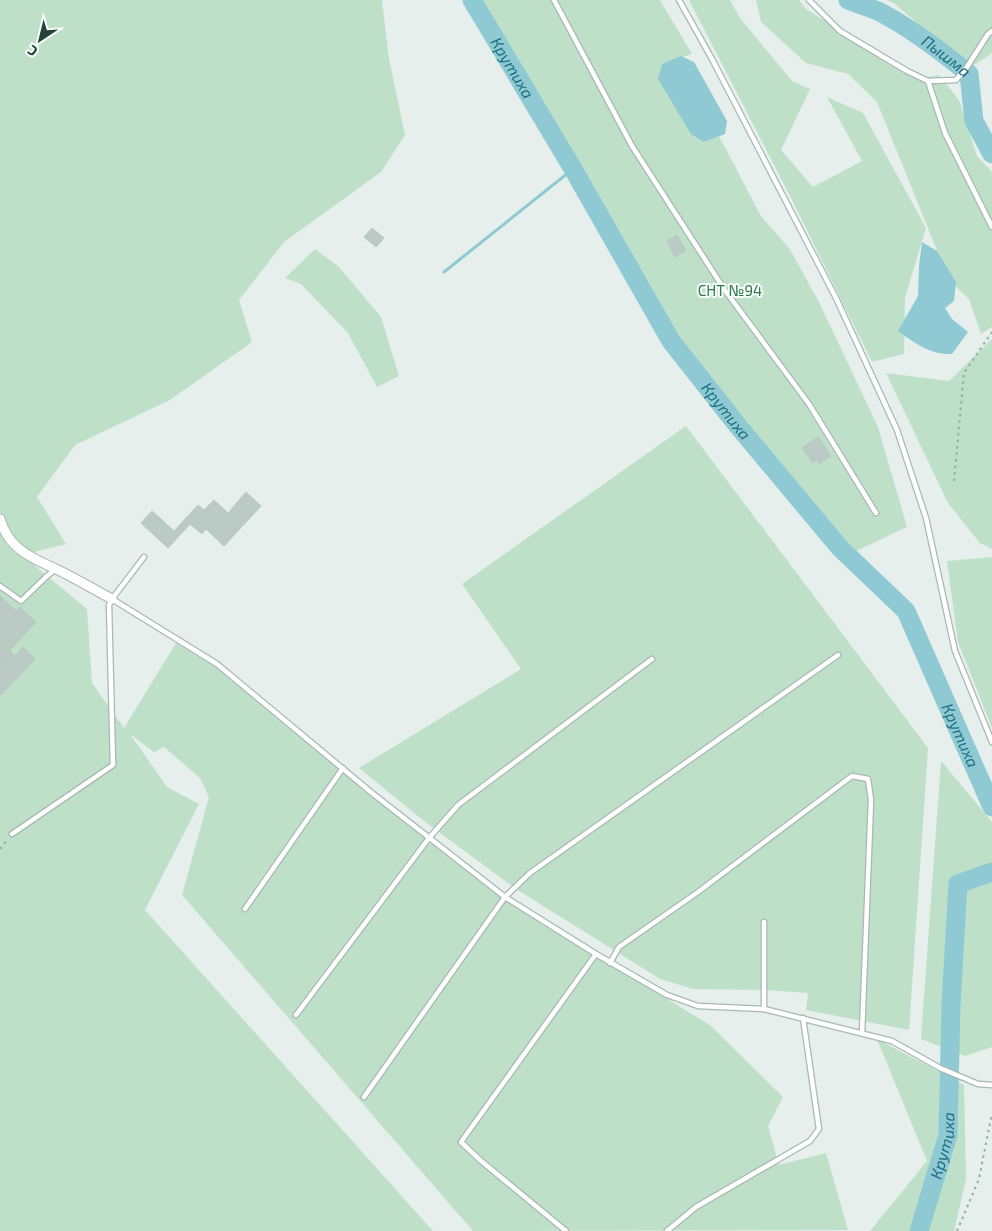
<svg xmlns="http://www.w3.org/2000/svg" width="992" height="1231" font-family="'Exo 2',sans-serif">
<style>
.green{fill:#bfe0c8}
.water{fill:#8ec9d4}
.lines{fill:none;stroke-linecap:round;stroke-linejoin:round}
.stream{stroke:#8ec9d4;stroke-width:3}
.river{stroke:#8ec9d4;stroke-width:19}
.building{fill:#bbcac4;stroke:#b8c9c2}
.service-casing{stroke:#a8b8b2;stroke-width:7}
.minor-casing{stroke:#a8b8b2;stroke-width:11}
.path{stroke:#86b3a5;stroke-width:2;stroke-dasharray:2.5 4;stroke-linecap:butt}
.service{stroke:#fff;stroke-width:4.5}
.minor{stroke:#fff;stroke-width:9}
.labels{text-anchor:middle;stroke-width:4;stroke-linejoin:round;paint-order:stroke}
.park-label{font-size:15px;fill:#2d7a4b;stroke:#f7fbf9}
.water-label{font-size:16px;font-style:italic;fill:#1c6f80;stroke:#f7fbf9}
</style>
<rect width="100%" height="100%" fill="#e6efeb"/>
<g class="green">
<path d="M0,0H382L389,59L405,135L381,172L284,242L239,300L252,342L170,400L75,445L37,497L66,544L22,555L87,609L92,683L124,728L176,643L222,671L490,889L711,1026L783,1097L768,1126L779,1165L826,1153L848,1230L473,1231L182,895L209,797L200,778L164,747L154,752L130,734L167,787L199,804L145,910L433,1231H0Z"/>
<path d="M481,0H660L692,54L662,64L704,142L719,136L761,216L789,248L818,300L878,427L907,527L852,553L678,346Z"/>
<path d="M689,0H730L740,18L792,81L810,89L781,150L813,187L862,161L827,97L863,113L926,228L905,298L904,354L872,362L790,196Z"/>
<path d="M756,0H799L806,9L918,79L939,75L959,100L977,156L992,172V327L981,334L969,299L949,280L877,102L848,74L806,63L761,22Z"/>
<path d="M887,0H992V53L970,68L895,4Z"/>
<path d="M315,249L338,266L381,317L399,376L377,387L348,333L301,284L285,278Z"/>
<path d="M992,339V549L980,543L948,503L886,373L949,381Z"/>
<path d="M686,426L928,748L909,1030L806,1010L808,993L766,990L693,989L660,979L516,889L424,821L359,768L521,669L462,584Z"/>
<path d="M992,557V728L958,642L947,561Z"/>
<path d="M941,761L992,822V1047L965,1056L921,1039Z"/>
<path d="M877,1039L964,1085L966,1179L954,1231H870L927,1161Z"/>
</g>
<g class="water">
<path d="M681,56L694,62L727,121L725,134L704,142L691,134L658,79L662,64Z"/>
<path d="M922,242L937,251L956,282L954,301L945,308L952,319L968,332L952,354C930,355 915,343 898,331L918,296L919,266Z"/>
</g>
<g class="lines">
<path class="stream" d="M444,272L573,169"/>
<g class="river">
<path id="s1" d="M472,0L573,169L671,341L738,426L840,548L906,611L992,807"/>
<path id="s2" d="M848,0C858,4 868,7 878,11C911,28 940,50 969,74L974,121L992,154"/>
<path id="s3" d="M919,1231L948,1135L951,1004L958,884L992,872"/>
</g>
</g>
<g class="building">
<path d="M372,228L384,238L376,247L364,237Z"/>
<path d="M677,235L686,251L675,257L667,241Z"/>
<path d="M818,437L831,456L819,464L817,460L813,463L802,448Z"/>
<path d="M246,492L261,506L224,546L206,529L202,534L190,524L168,548L141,523L152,511L174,531L198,505L204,510L214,500L228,513Z"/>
<path d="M0,596L16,611L20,607L36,622L0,661Z"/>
<path d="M23,647L35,659L0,696V661L10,651L15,656Z"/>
</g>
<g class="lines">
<g class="service-casing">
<g id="service">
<path d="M554,0L632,146L724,289L809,404L876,513"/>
<path d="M679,0L712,59L836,298L897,430L926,518L955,651L992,742"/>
<path d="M809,0L840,31L907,71L928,81L956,80L967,67L988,34L992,31"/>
<path d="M928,81L945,133L992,227"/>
<path d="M0,586L21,601L47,576L56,569"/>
<path d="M112,599L217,664L372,793L505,897L596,954L667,995L698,1006L764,1009L892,1041L940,1068L978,1084L992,1085"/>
<path d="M12,834L113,765L109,605L112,599L144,557"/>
<path d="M245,909L343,768"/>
<path d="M610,963L619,947L698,892L852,776L868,779L871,800L862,1033"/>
<path d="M764,1009V922"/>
<path d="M296,1015L429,838L458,805L652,659"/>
<path d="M364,1097L505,897L530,873L838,655"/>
<path d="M566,1231L480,1160L461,1142L596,954"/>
<path d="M667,1231L696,1207L810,1141L819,1129L803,1018"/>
</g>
</g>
<g class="minor-casing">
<path id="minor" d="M0,519C9,549 30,557 56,569C75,578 93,589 112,599"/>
</g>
<g class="path">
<path d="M954,481L964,373L992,332"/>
<path d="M0,849L8,839"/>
<path d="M957,1231L979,1179L992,1113"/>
</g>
<use href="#service" class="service"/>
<use href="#minor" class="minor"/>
</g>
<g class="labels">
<g class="park-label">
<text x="730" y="296">СНТ №94</text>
</g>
<g class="water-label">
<text dy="6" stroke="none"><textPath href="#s2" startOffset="114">Пышма</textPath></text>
<text dy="6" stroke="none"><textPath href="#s1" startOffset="79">Крутиха</textPath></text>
<text dy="6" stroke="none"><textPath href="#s1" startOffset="484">Крутиха</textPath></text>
<text dy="6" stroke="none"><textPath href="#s1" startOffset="889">Крутиха</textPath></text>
<text dy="6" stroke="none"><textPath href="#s3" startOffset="89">Крутиха</textPath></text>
</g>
</g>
<g transform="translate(40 40) rotate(215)" stroke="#f7fbf9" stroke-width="4" paint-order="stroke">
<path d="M0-4L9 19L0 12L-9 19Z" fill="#24423a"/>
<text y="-8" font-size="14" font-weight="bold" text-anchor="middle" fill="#24423a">С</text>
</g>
</svg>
